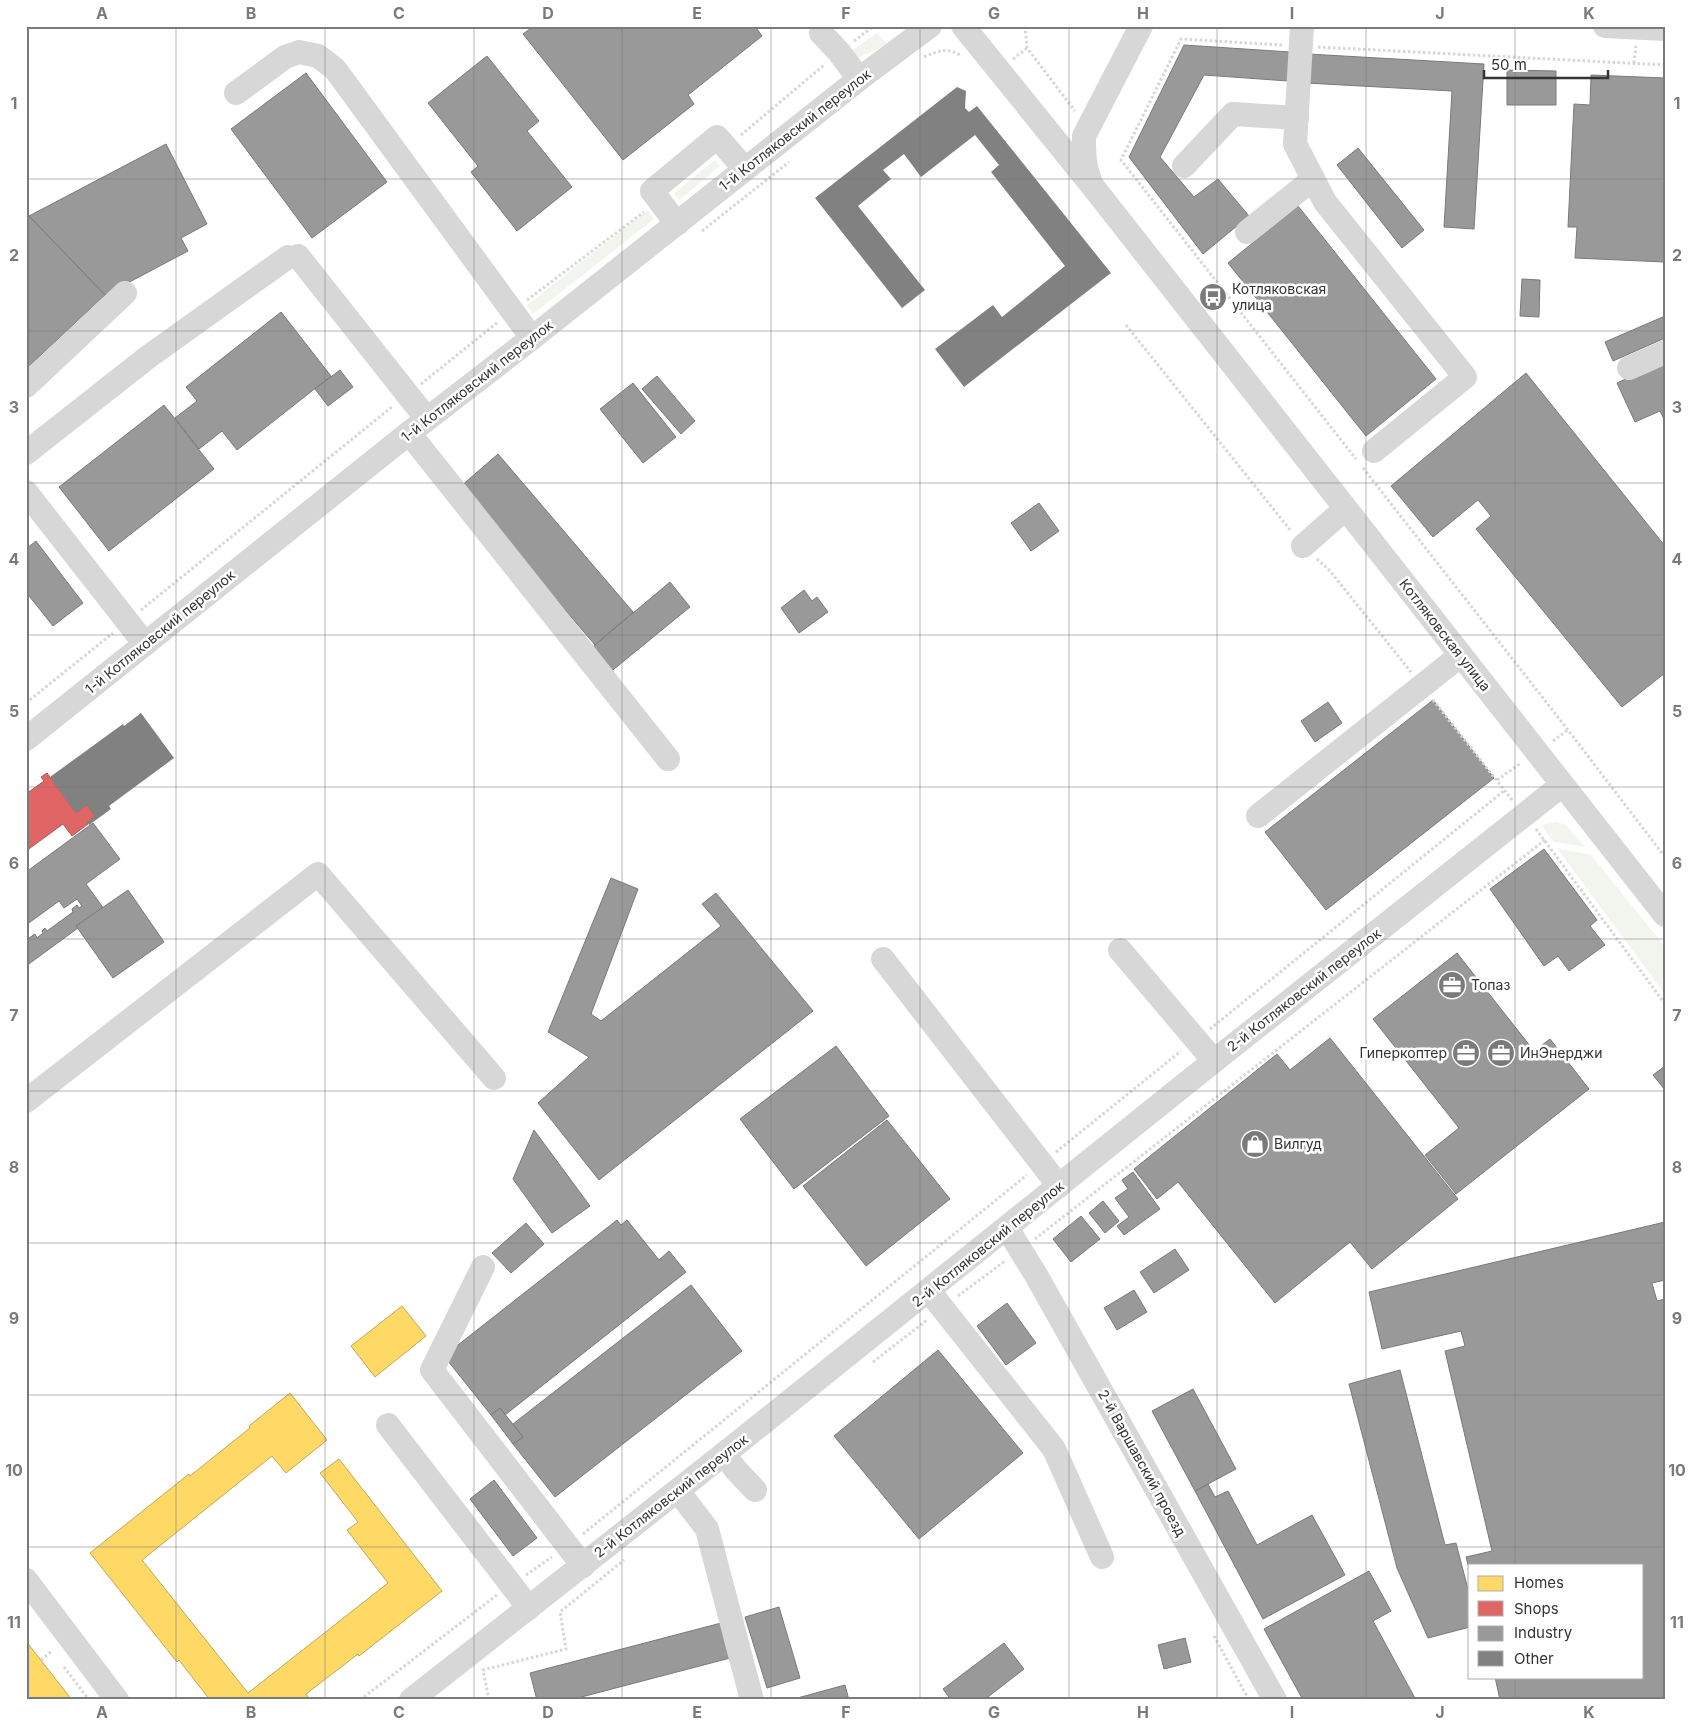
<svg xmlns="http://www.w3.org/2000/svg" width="1691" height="1726" font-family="Inter,sans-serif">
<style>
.green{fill:#f1f5ed}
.homes{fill:#ffd966;stroke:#c2a757}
.shops{fill:#e06666;stroke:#ac5757}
.industry{fill:#999;stroke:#7a7a7a}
.building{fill:#818181}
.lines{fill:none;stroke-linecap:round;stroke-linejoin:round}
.path{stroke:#d6d6d6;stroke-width:3;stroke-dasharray:2.5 2.5;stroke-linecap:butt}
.minor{stroke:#d7d7d7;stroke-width:24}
.grid{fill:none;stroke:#7a7a7a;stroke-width:1;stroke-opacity:0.55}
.labels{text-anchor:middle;stroke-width:5;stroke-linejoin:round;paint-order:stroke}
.street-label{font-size:14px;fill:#333;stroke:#fff}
.poi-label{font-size:14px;fill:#333;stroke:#fff;text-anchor:start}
.neatline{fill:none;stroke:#7a7a7a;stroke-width:2}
.grid-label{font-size:16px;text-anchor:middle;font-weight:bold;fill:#7a7a7a}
</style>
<rect width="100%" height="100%" fill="#fff"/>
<g class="green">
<path d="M877,33L887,44L854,60L847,54Z"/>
<path d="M715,160L720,166L679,200L674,193Z"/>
<path d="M648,210L654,219L533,314L527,305Z"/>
<path d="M1557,822L1566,825L1585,847L1554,842L1542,826L1548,823Z"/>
<path d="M1557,848L1591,855L1665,947V994Z"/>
</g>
<g class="homes">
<path d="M402,1306L426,1336L375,1377L351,1346Z"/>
<path d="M290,1393L327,1440L286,1473L272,1456L142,1560L248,1693L388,1583L347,1530L358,1522L320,1473L339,1459L442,1591L359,1656L358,1654L306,1694L308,1697L304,1700H210L179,1660L177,1662L90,1553L189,1474L190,1476L250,1428L249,1426Z"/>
<path d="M26,1641L36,1654L72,1700H26Z"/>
</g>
<path class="shops" d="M47,773L76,813L87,805L95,816L87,822L88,824L72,836L63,824L26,851V794L44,781L41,777Z"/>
<g class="industry">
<path d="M534,26H755L762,36L688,95L694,104L623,160L523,34Z"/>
<path d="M1184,45L1290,52L1288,81L1204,75L1160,157L1194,197L1218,179L1249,216L1203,254L1129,157Z"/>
<path d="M1308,54L1484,64L1474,229L1444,227L1452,91L1306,83Z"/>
<path d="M487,56L539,121L527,131L572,187L517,231L471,172L478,166L428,103Z"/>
<path d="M1507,70L1556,71V105H1507Z"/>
<path d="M306,73L387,182L312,238L231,129Z"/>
<path d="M1591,75L1665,78V262L1575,258L1577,227H1568L1574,104L1590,105Z"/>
<path d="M166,144L207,224L181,238L188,251L105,295L29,216Z"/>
<path d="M1358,148L1424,230L1402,248L1337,165Z"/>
<path d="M1298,206L1436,379L1366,436L1228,263Z"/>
<path d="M29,216L105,295L26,369V217Z"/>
<path d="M1522,279L1540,280L1539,317L1520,316Z"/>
<path d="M281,312L331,376L237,450L222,431L199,449L175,418L197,401L186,387Z"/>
<path d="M1665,316V338L1613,361L1605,342Z"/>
<path d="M1665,361V421L1660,411L1635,422L1617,383Z"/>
<path d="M340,370L353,387L328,406L315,389Z"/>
<path d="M1526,373L1665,546V673L1622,707L1476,529L1491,516L1478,500L1433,537L1391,486Z"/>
<path d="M657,376L695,421L681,434L642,389Z"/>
<path d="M633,383L676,437L643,463L600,409Z"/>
<path d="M164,405L214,469L109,551L59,487Z"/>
<path d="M498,454L633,612L595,645L460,487Z"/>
<path d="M1039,503L1059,531L1031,551L1011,523Z"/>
<path d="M36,541L83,603L53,626L26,592V549Z"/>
<path d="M670,582L690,607L608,674L589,650Z"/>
<path d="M804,590L812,601L817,597L828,612L799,633L781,608Z"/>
<path d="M1433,700L1494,778L1326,910L1265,832Z"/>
<path d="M1328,702L1342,723L1315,742L1301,721Z"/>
<path d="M93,823L120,859L86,884L104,909L26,966V940L35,934L37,938L43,933L42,931L45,928L47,931L73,912L72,909L77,905L79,908L82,906L77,899L64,908L59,901L26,925V872Z"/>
<path d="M1544,849L1597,920L1590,926L1605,945L1569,971L1558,956L1544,966L1490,889Z"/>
<path d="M611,878L638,889L591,1014L601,1021L721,926L702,904L716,893L813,1011L599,1180L538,1103L589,1057L548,1032Z"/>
<path d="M128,890L164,942L113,978L76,926Z"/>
<path d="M1457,953L1534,1051L1550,1039L1589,1089L1456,1194L1425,1155L1459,1128L1373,1019Z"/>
<path d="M1330,1038L1458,1199L1372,1269L1350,1242L1275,1303L1178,1182L1157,1199L1134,1169L1277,1054L1290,1070Z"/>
<path d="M836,1046L889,1116L794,1189L740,1119Z"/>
<path d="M1665,1066V1090L1653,1075Z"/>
<path d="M887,1120L950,1199L866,1266L803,1186Z"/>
<path d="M534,1130L590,1206L552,1233L513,1179Z"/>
<path d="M1133,1172L1160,1209L1124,1235L1117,1226L1129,1217L1115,1198L1128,1189L1122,1180Z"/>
<path d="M1103,1201L1119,1221L1105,1233L1089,1213Z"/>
<path d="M1081,1216L1100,1239L1071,1262L1053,1239Z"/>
<path d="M617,1220L621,1225L627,1220L659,1260L669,1251L686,1272L505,1415L500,1408L491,1415L444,1356Z"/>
<path d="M1665,1222V1280L1652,1283L1657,1301L1665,1299V1700H1500L1495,1677H1642V1565H1470V1572L1466,1557L1492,1551L1445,1351L1465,1346L1461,1331L1382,1349L1369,1292Z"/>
<path d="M526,1223L544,1244L511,1273L492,1253Z"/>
<path d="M1175,1249L1189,1270L1154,1293L1140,1272Z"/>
<path d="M691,1285L742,1351L555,1497L513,1444L523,1437L513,1424Z"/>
<path d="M1134,1290L1147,1312L1117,1330L1104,1308Z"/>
<path d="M1007,1303L1036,1343L1006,1365L977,1326Z"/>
<path d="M938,1350L1023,1453L919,1539L834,1436Z"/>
<path d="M1400,1370L1445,1545L1456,1543L1470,1597V1627L1428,1638L1397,1568L1349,1384Z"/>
<path d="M1193,1389L1236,1469L1195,1491L1152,1411Z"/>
<path d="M500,1408L523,1437L513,1444L491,1415Z"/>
<path d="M494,1480L537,1538L513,1556L470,1499Z"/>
<path d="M1208,1484L1215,1497L1228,1491L1257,1545L1312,1515L1345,1575L1263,1619L1195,1491Z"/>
<path d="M1369,1571L1391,1611L1373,1621L1416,1700H1303L1264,1629Z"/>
<path d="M779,1607L800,1678L767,1688L745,1617Z"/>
<path d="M725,1622L734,1657L570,1700H537L530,1673Z"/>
<path d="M1185,1638L1191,1662L1164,1669L1158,1645Z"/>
<path d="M1004,1643L1024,1669L984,1700H951L943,1689Z"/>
<path d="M845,1685L849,1700H790Z"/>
</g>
<g class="building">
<path d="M957,87L966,91L965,108L969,112L977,106L1111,273L964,387L935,349L993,305L1002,317L1065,266L991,172L999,165L975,135L921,177L904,154L883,170L891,179L858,206L925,290L902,308L815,198Z"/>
<path d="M141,713L174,758L109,806L111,809L89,825L87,822L95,816L87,805L76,813L50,777L123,724L124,726Z"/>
</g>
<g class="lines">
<g class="path">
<path d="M1025,26L1027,48L1075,111"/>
<path d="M854,41L874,26"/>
<path d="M1282,45L1181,39L1121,160L1356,459"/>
<path d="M1318,47L1665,65"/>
<path d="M924,57C938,51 946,47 960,55"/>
<path d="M1013,59L1027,48"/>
<path d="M1634,63L1636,46"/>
<path d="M741,135L824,65"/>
<path d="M702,231L789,162"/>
<path d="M527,300L644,212"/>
<path d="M1126,325L1291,531"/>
<path d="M421,384L498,322"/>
<path d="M1363,468L1568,730L1665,857"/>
<path d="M1317,559L1330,571L1411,672"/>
<path d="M141,610L393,406"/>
<path d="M1433,700L1513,801"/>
<path d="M26,703L113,633"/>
<path d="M1553,741L1568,730"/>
<path d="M1497,780L1521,763"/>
<path d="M1536,829L1665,1004"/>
<path d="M1210,1029L1505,790"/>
<path d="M1056,1152L1181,1051"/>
<path d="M1035,1239L1545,840"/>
<path d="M958,1296L1005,1261"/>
<path d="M873,1362L927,1320"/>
<path d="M583,1534L1027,1175"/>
<path d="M526,1575L552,1557"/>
<path d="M1214,1636L1249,1700"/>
<path d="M41,1660L52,1651"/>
<path d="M64,1667L89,1700"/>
<path d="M360,1700L497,1595"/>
<path d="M489,1700L483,1670L566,1649L560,1612L624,1560"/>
</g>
<g class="minor">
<path d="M963,26L1094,188L1665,915"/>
<path d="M1302,26L1295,144L1325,202L1465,377L1374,451"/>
<path d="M1605,26L1665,29"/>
<path d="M821,33L839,52L859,79"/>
<path d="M236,93L285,57L299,52L318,56L335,69L532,338"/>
<path d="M1184,166L1233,114L1297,118"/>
<path d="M1090,180C1084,166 1084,152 1084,136L1141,26"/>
<path d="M677,224L652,191L717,137L745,169"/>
<path d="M1247,232L1313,179"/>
<path d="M298,256L427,419"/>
<path d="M1629,368L1665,352"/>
<path d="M26,386L125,293"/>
<path d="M409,433L668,759"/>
<path d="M26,453L148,357L288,257"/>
<path d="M26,492L145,644"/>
<path d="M1303,546L1345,509"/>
<path d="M26,739L409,433L532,338L859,79L930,26"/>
<path d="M1258,816L1461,655"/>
<path d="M1120,950L1214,1061"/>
<path d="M883,959L1059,1186"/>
<path d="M26,1101L318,874L494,1078"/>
<path d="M1007,1228L1036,1275L1275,1700"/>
<path d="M483,1267L432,1370L583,1566"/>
<path d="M929,1291L1054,1449L1102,1557"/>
<path d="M388,1425L529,1608"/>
<path d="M724,1454L736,1470L755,1490"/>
<path d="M678,1491L707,1529L752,1700"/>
<path d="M26,1580L117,1700"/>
<path d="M411,1700L724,1454L1214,1061L1562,785"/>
</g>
</g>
<path class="grid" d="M176,26V1700M325,26V1700M474,26V1700M622,26V1700M771,26V1700M920,26V1700M1069,26V1700M1217,26V1700M1366,26V1700M1515,26V1565M26,179H1665M26,331H1665M26,483H1665M26,635H1665M26,787H1665M26,939H1665M26,1091H1665M26,1243H1665M26,1395H1665M26,1547H1665M1515,1677V1700"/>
<defs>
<g id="bus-disc" transform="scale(1.4375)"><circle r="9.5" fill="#7a7a7a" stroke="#fff"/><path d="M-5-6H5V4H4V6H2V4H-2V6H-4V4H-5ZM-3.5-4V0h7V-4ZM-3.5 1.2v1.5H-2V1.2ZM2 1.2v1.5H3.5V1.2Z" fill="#fff"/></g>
<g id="office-disc" transform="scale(1.4375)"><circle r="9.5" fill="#7a7a7a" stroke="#fff"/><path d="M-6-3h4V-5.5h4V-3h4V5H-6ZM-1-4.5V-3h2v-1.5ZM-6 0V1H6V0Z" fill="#fff"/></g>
<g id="shop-disc" transform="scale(1.4375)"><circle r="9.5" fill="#7a7a7a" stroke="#fff"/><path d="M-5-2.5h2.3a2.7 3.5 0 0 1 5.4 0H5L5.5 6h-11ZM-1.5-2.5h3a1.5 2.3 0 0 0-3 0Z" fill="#fff"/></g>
</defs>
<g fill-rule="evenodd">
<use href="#bus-disc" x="1213" y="297"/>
<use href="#office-disc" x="1452" y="985"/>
<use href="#office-disc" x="1466" y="1053"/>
<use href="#office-disc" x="1501" y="1053"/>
<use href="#shop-disc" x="1255" y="1144"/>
</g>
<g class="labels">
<g class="street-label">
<text transform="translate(795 130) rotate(-38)" y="5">1-й Котляковский переулок</text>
<text transform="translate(477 381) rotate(-38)" y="5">1-й Котляковский переулок</text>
<text transform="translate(160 632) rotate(-39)" y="5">1-й Котляковский переулок</text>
<text transform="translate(1445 635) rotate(52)" y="5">Котляковская улица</text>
<text transform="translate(1304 990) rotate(-38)" y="5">2-й Котляковский переулок</text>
<text transform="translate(988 1244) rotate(-39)" y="5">2-й Котляковский переулок</text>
<text transform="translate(1142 1463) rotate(61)" y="5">2-й Варшавский проезд</text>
<text transform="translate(671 1496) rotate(-38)" y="5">2-й Котляковский переулок</text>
</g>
<g class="poi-label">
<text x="1232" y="294">Котляковская<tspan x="1232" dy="16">улица</tspan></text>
<text x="1471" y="990">Топаз</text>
<text x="1447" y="1058" text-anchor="end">Гиперкоптер</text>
<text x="1520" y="1058">ИнЭнерджи</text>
<text x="1274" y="1149">Вилгуд</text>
</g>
</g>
<rect width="1691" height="1726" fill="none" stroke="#ffffff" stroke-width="55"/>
<rect x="1468" y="1564" width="175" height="115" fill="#ffffff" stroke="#adadad"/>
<rect x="1478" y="1576" width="25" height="15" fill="#ffd966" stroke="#adadad"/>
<text x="1514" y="1588" font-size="15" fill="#333333">Homes</text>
<rect x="1478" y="1601" width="25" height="15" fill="#e06666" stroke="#adadad"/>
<text x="1514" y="1614" font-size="15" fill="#333333">Shops</text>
<rect x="1478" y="1626" width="25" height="15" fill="#999999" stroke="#adadad"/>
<text x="1514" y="1638" font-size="15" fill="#333333">Industry</text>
<rect x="1478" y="1651" width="25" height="15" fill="#818181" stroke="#adadad"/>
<text x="1514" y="1664" font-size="15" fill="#333333">Other</text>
<path d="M1484 70v8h124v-8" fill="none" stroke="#333333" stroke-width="2.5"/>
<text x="1491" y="70" font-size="15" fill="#333333" stroke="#ffffff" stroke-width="4" paint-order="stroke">50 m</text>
<rect x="28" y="28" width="1636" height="1670" class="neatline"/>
<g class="grid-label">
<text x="102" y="19">A</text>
<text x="251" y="19">B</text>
<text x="399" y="19">C</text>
<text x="548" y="19">D</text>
<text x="697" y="19">E</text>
<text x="846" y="19">F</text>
<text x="994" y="19">G</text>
<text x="1143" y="19">H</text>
<text x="1292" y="19">I</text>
<text x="1440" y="19">J</text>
<text x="1589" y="19">K</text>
<text x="14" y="109">1</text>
<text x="1677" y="109">1</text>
<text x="14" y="261">2</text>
<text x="1677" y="261">2</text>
<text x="14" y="413">3</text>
<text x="1677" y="413">3</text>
<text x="14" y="565">4</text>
<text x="1677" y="565">4</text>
<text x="14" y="717">5</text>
<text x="1677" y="717">5</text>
<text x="14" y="869">6</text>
<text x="1677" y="869">6</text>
<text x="14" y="1021">7</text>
<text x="1677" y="1021">7</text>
<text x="14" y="1173">8</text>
<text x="1677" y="1173">8</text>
<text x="14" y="1324">9</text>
<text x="1677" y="1324">9</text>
<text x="14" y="1476">10</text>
<text x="1677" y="1476">10</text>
<text x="14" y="1628">11</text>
<text x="1677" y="1628">11</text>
<text x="102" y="1718">A</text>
<text x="251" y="1718">B</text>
<text x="399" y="1718">C</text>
<text x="548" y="1718">D</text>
<text x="697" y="1718">E</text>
<text x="846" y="1718">F</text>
<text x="994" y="1718">G</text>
<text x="1143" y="1718">H</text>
<text x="1292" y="1718">I</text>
<text x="1440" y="1718">J</text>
<text x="1589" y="1718">K</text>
</g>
</svg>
